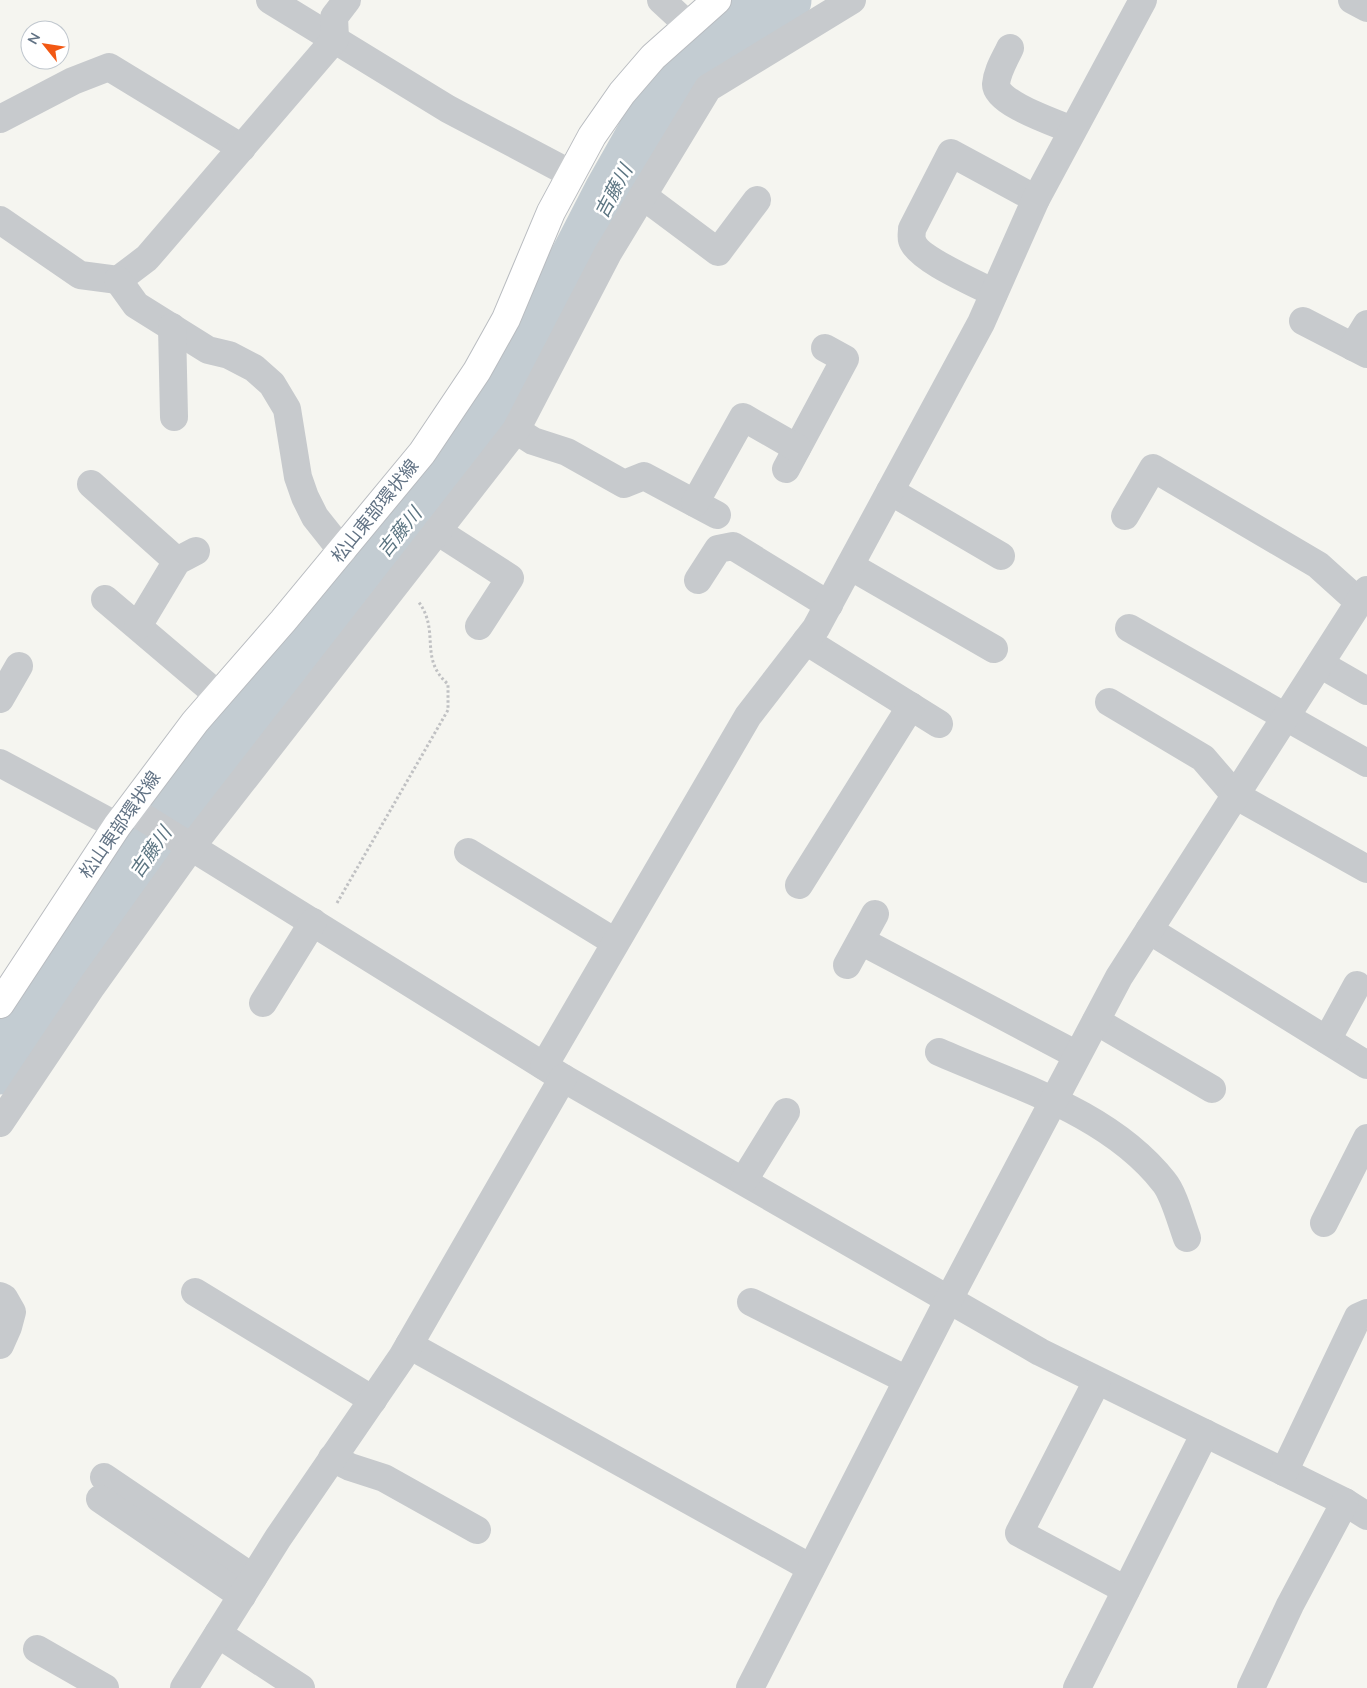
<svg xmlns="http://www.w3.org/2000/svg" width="1367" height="1688" font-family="'Nunito Sans','Noto Sans JP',sans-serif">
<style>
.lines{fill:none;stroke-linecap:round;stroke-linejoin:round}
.river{stroke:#c3ccd2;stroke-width:55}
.primary-casing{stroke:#b9bcc0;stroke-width:30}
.path{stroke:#c0c1c3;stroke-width:3;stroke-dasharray:2.5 2.5;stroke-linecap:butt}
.street{stroke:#c7cacd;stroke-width:28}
.primary{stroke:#fff;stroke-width:28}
.labels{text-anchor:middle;stroke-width:5;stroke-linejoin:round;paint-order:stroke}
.street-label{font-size:18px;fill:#617284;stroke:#fff}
.water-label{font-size:19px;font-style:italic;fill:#5c7582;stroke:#fff}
</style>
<rect width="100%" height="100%" fill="#f5f5f0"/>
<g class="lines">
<path class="river" d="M0,1067L209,767L400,527L503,403L611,193L667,94L691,63L733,28L784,0"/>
<g class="primary-casing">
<path id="primary" d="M0,1004L117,826L195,722L283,621L422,453L477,371L506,319L551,212L592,136L622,93L653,57L717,0"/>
</g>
<path class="path" d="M337,903L448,710V684C418,658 441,631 418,601"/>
<g class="street">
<path d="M270,0L448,109L571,174"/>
<path d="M661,0L688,25"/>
<path d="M1352,0L1367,8"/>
<path d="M1010,48C1005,59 997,71 996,84C995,103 1056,123 1072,130"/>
<path d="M0,119L73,81L109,67L242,148"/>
<path d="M643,196L718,252L757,200"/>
<path d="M0,220L80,275L118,280L147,258L335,39L334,17L347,0"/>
<path d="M118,280L136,305L208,350L229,355L254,368L272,384L287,409L298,477L305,497L315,517L342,551"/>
<path d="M994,293C977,284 916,258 912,240C911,237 912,232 912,229L951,153L1036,199"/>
<path d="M1303,321L1367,354"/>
<path d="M172,327L174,417"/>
<path d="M1353,347L1367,324"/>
<path d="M516,430L533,441L567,452L624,484L644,476L717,515"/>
<path d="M786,469L845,359L825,348"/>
<path d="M91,484L177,561"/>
<path d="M890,491L1001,556"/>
<path d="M695,503L743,417L797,448"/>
<path d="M1125,516L1153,468L1318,565L1359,602"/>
<path d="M437,531L510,578L479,626"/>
<path d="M850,566L994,649"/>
<path d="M698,580L718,549L733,546L829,605"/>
<path d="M105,599L218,695"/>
<path d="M138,626L177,561L196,551"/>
<path d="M1129,628L1367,763"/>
<path d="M806,641L939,724"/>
<path d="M1320,664L1367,691"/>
<path d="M0,699L19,666"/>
<path d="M1109,702L1203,758L1235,795L1367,869"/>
<path d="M0,763L117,826"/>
<path d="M130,809L563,1078L1040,1352L1345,1502L1367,1516"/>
<path d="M468,852L615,942"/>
<path d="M799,885L911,706"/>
<path d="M1149,930L1367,1065"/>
<path d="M861,941L1077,1055"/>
<path d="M847,965L875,914"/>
<path d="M263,1003L313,922"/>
<path d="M1096,1021L1212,1089"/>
<path d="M1327,1040L1357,985"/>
<path d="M939,1052C1016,1086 1110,1113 1164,1182C1174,1194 1181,1222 1187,1238"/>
<path d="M544,1066L748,716L816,628L981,323L1036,199L1143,0"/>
<path d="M0,1123L92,986L192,846L516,430L608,253L708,88L852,0"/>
<path d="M744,1180L786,1112"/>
<path d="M1324,1223L1367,1138"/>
<path d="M195,1292L373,1400"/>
<path d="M0,1296L4,1298L12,1312L8,1327L0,1345"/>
<path d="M751,1302L907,1380"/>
<path d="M409,1345L811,1568"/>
<path d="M1097,1381L1019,1533L1126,1590"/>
<path d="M332,1458L350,1467L384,1478L477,1530"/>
<path d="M1284,1472L1358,1317L1367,1313"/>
<path d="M104,1477L253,1578"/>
<path d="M100,1499L242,1596"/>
<path d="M218,1634L301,1688"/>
<path d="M37,1649L105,1688"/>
<path d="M184,1688L278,1538L402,1357L563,1078"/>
<path d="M750,1688L949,1299L1119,977L1367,590"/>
<path d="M1077,1688L1205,1433"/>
<path d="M1251,1688L1290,1605L1345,1502"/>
</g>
<use href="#primary" class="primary"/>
</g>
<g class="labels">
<g class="street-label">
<text transform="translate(375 511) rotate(-51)" y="6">松山東部環状線</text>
<text transform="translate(120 825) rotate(-55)" y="6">松山東部環状線</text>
</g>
<g class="water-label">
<text transform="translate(613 191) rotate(-62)" y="7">吉藤川</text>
<text transform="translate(399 532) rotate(-51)" y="7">吉藤川</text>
<text transform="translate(150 852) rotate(-55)" y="7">吉藤川</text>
</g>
</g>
<g transform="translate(45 45) rotate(300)"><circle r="24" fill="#ffffff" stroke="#c0c7ce"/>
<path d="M0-4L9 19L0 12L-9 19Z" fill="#f25813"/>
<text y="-8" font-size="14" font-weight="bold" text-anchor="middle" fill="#617284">N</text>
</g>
</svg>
